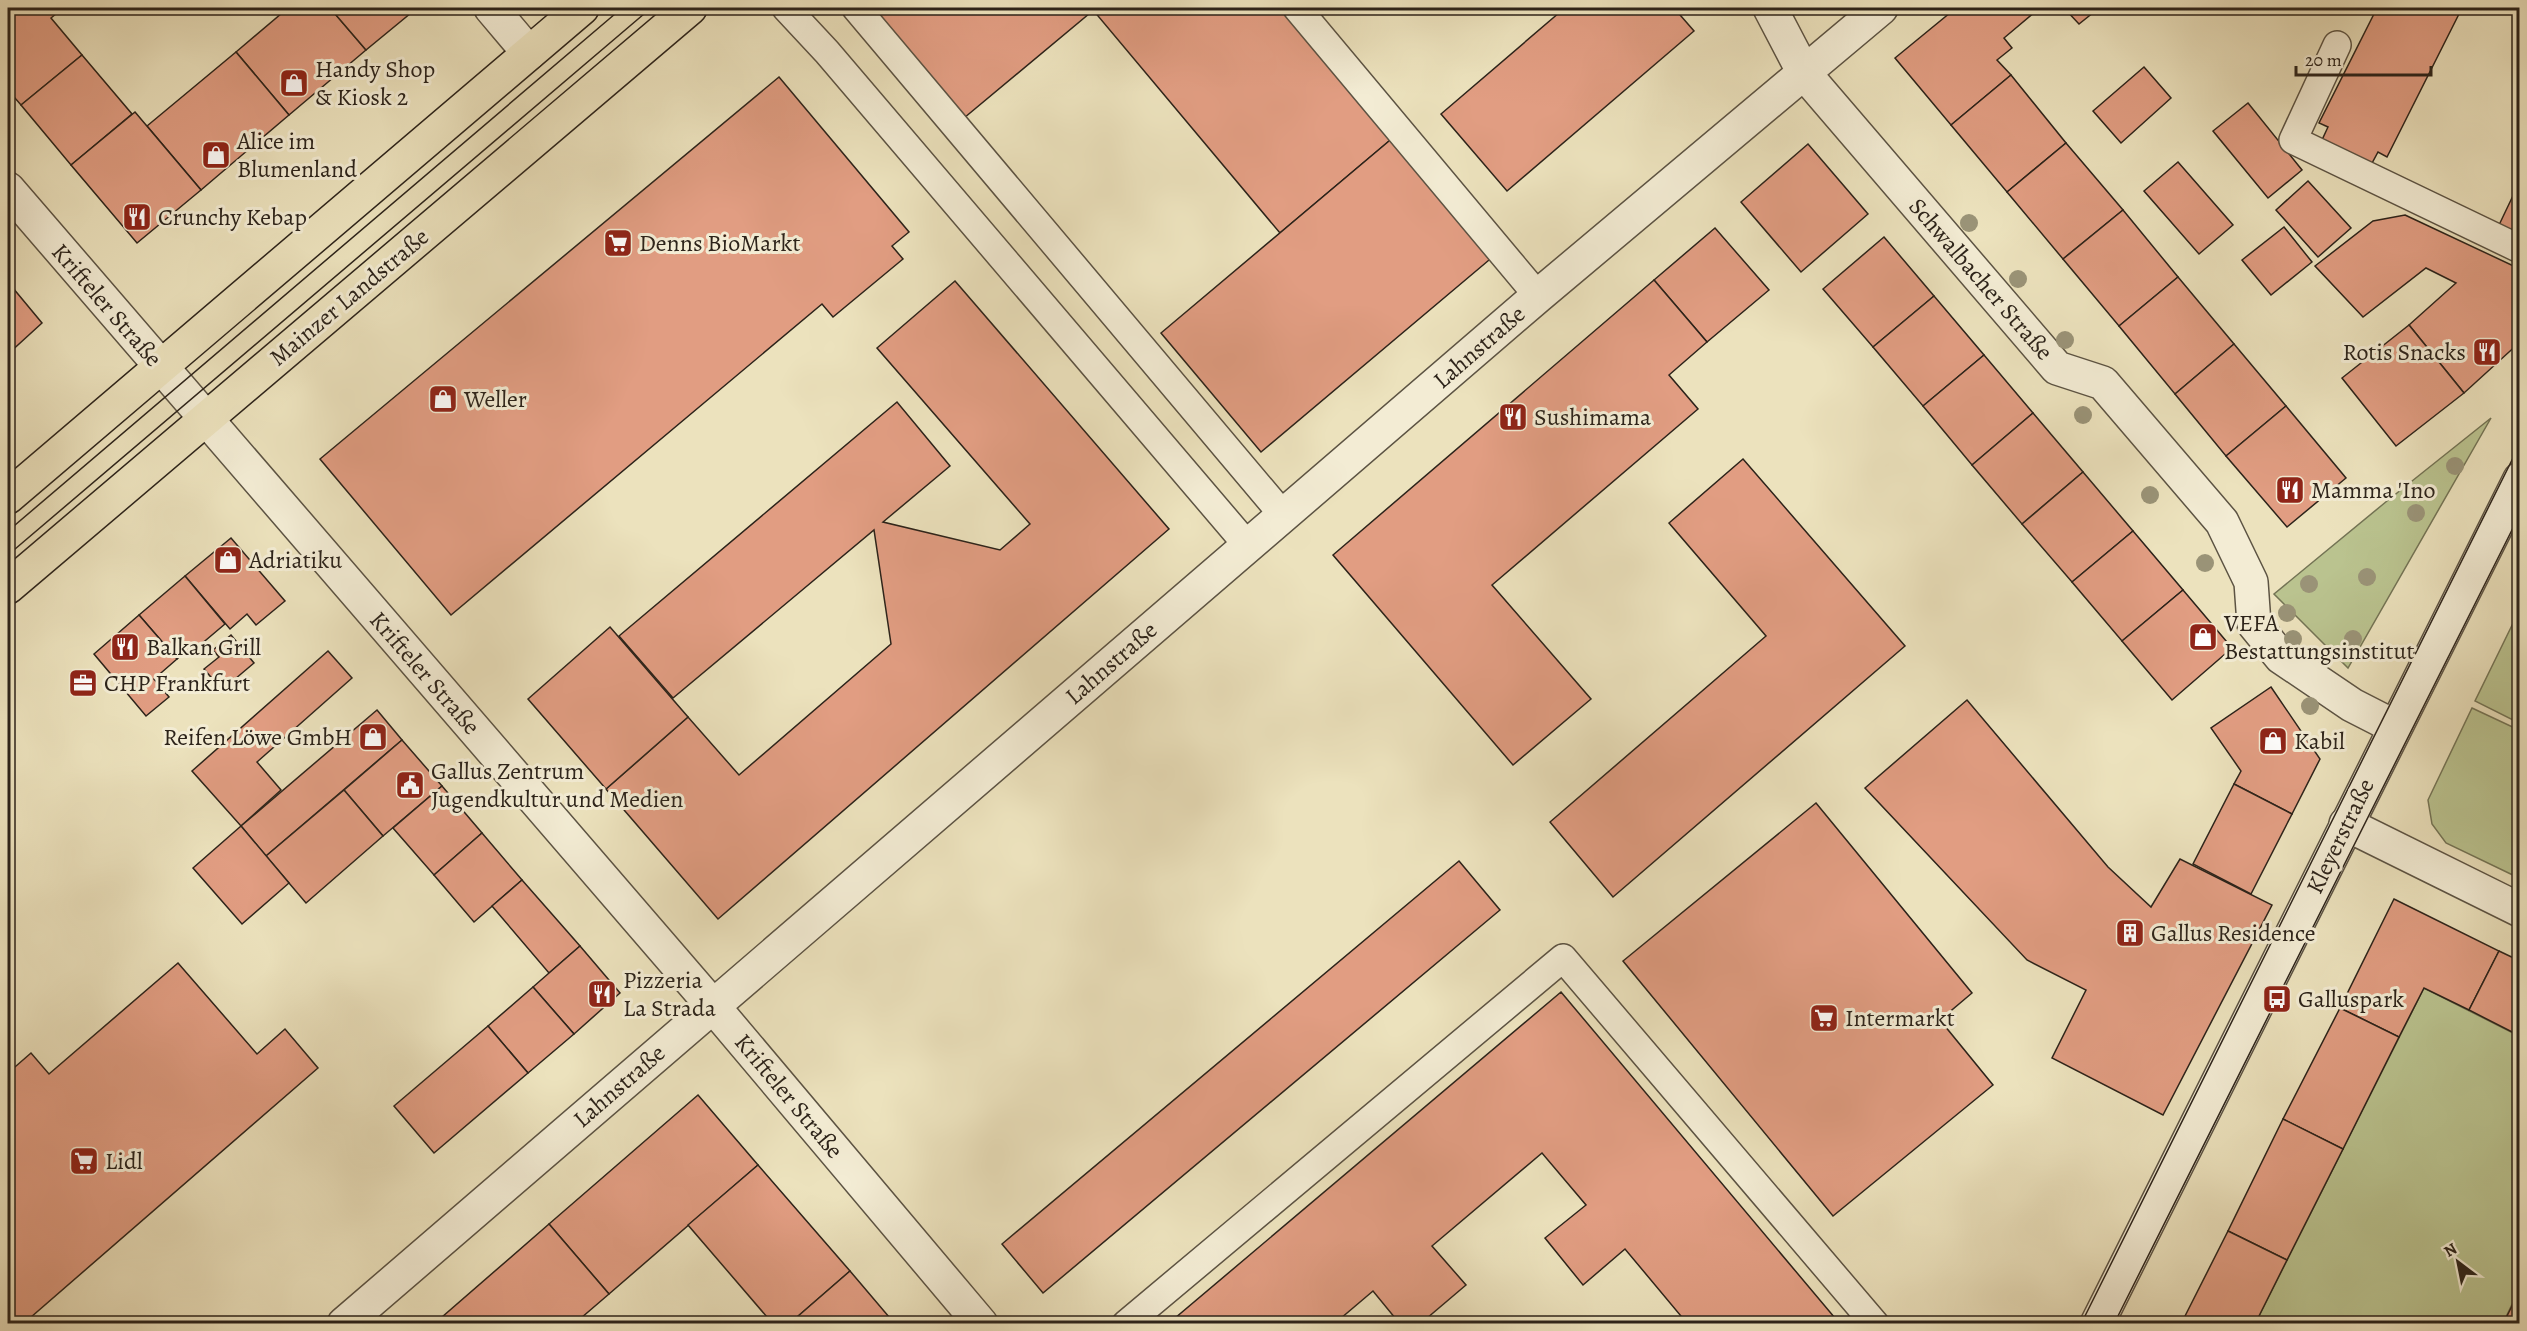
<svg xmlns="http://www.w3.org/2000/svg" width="2527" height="1331" font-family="Alegreya,serif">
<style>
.green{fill:#bac38f;stroke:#737354;stroke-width:1.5}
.building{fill:#e19d82;stroke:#2c231a;stroke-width:1.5}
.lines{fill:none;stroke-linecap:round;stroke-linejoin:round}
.service-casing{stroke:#5c5343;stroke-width:30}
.minor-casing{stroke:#5c5343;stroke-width:36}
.tertiary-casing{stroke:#5c5343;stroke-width:36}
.primary-casing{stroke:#2c231a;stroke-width:36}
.service{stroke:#f3ecd4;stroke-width:27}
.minor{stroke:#f3ecd4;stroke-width:33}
.tertiary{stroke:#f3ecd4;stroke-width:33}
.primary{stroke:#ece2bd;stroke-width:33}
.tram{stroke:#2c231a;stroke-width:1.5}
.tree{fill:#9a9377}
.labels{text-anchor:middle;stroke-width:6;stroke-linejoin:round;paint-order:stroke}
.poi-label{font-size:24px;fill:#2c231a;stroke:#f3ecd4;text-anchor:start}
.street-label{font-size:24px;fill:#2c231a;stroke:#f3ecd4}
</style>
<rect width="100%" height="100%" fill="#ece2bd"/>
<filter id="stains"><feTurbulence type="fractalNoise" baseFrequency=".00333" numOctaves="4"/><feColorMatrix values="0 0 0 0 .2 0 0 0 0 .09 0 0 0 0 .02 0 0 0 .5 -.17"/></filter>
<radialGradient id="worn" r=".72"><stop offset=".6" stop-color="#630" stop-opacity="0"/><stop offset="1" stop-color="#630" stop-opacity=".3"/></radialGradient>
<g class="green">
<path d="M2491,418L2348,668L2274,594L2387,501Z"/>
<path d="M2519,611L2520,723H2519L2475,701Z"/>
<path d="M2472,708L2519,730V878L2446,843L2432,824L2428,800Z"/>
<path d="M2424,988L2519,1036V1290L2503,1323L2255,1324Z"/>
</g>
<g class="building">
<path d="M8,8H19L8,17Z"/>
<path d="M19,8H63L51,18L82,55L21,105L8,90V17Z"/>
<path d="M288,8H330L366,50L289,115L236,52Z"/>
<path d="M330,8H417L366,50Z"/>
<path d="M880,8H1096L964,118L875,12Z"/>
<path d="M1096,8H1286L1395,136L1280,233L1093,10Z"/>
<path d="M1556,8H1674L1694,31L1507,191L1441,114L1560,12Z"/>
<path d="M1956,8H2033L2036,11L2004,38L2012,48L1997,60L2011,75L1951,125L1895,58Z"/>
<path d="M2064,8H2099L2079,24Z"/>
<path d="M2377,8H2462L2387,157L2378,152L2371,165L2322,140L2328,127L2319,123Z"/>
<path d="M236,52L289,115L201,190L147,126Z"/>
<path d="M82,55L132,114L71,165L21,105Z"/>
<path d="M2144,67L2171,98L2121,143L2093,111Z"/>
<path d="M2011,75L2066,143L2007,192L1951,125Z"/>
<path d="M779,77L909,232L892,246L903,259L833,317L822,304L451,615L320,459Z"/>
<path d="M2248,103L2302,170L2268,198L2213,131Z"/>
<path d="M135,112L201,190L137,243L71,165Z"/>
<path d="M1395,136L1495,255L1261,452L1161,333Z"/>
<path d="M2066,143L2123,210L2063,259L2007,192Z"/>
<path d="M1808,144L1868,214L1801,272L1741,202Z"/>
<path d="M2178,162L2233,225L2199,254L2144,191Z"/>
<path d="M2308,181L2351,228L2318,257L2276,210Z"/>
<path d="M2520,181V234L2499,225Z"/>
<path d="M2123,210L2178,277L2119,326L2063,259Z"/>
<path d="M2405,215L2520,269V342L2464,393L2409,325L2456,283L2426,268L2363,317L2315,266L2373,221Z"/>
<path d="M2284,227L2312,262L2271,295L2242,260Z"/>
<path d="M1715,228L1769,290L1707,342L1654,280Z"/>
<path d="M1884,237L1934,296L1873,347L1823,289Z"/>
<path d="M2178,277L2234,344L2175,394L2119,326Z"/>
<path d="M1654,280L1707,342L1669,375L1698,409L1492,585L1591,699L1513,765L1333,555Z"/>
<path d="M955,281L1169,529L718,919L606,789L688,717L739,775L891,644L874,530L673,698L619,636L897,402L950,466L883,522L1000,550L1030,524L877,348Z"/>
<path d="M8,282L42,323L8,354Z"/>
<path d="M1934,296L1984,355L1923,406L1873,347Z"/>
<path d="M2409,325L2464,393L2396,446L2342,378Z"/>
<path d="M2234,344L2286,406L2226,456L2175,394Z"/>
<path d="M1984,355L2033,413L1972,465L1923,406Z"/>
<path d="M2286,406L2346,478L2287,527L2226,456Z"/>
<path d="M2033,413L2083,472L2022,524L1972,465Z"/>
<path d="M1743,459L1905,646L1613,897L1550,822L1766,636L1669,523Z"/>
<path d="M2083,472L2133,531L2072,582L2022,524Z"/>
<path d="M2133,531L2183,590L2122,641L2072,582Z"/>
<path d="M231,538L285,601L256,625L247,614L230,629L185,576Z"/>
<path d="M185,576L225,624L193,651L190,648L177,659L139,615Z"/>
<path d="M2183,590L2232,648L2172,700L2122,641Z"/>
<path d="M139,615L177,659L154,679L169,697L146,716L94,654Z"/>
<path d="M610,627L688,717L606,789L528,699Z"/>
<path d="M231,635L254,663L222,690L204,669L219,657L213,650Z"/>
<path d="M328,651L352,678L257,762L281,790L241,826L192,771Z"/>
<path d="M2271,687L2320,759L2292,814L2234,784L2241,771L2211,728Z"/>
<path d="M1967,700L2108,867L2151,907L2180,859L2272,905L2163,1115L2052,1058L2086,990L2027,960L1865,788Z"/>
<path d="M377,710L402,740L266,856L241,826Z"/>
<path d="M402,740L442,786L383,836L344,790Z"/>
<path d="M2234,784L2292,814L2251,894L2193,864Z"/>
<path d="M442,786L482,833L434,875L393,828Z"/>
<path d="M344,790L383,836L306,903L266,856Z"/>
<path d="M1816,803L1972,993L1940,1020L1993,1085L1833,1216L1623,961Z"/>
<path d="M241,826L289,883L242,924L193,868Z"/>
<path d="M482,833L522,880L474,922L434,875Z"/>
<path d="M1459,861L1500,910L1043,1293L1002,1244Z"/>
<path d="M522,880L580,946L549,973L492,906Z"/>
<path d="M2394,899L2499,951L2469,1010L2424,988L2399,1037L2340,1008Z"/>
<path d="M580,946L620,993L574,1034L533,987Z"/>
<path d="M2499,951L2520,961V1036L2469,1010Z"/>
<path d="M178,963L257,1054L285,1029L318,1068L23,1324H14L8,1316V1073L31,1053L49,1074Z"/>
<path d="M533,987L574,1034L528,1073L488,1026Z"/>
<path d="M1561,992L1840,1324H1685L1686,1322L1625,1249L1583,1285L1545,1238L1586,1205L1542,1153L1432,1246L1466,1285L1420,1324H1400L1373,1291L1334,1324H1168Z"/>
<path d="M2340,1008L2399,1037L2343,1149L2283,1119Z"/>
<path d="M488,1026L528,1073L434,1153L394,1106Z"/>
<path d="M698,1095L758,1165L609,1294L549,1224Z"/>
<path d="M2283,1119L2343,1149L2287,1260L2228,1231Z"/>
<path d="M758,1165L850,1271L789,1324H773L688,1225Z"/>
<path d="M549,1224L609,1294L574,1324H434Z"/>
<path d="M2228,1231L2287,1260L2255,1324H2181Z"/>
<path d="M850,1271L895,1324H789Z"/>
<path d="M2520,1290V1324H2503Z"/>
</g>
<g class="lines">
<g class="service-casing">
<g id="service">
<path d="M786,8L827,52L1248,546"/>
<path d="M856,8L1283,515"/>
<path d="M1297,8L1538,296"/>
<path d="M2337,45L2293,140L2520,249"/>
<path d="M1126,1324L1563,958L1875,1324"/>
</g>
</g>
<g class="minor-casing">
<g id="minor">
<path d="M491,8L529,53"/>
<path d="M1770,8L1804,73L2057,368L2103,383L2222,522L2251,582L2254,624L2281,657L2352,705L2395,727"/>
<path d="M8,189L712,1005L981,1324"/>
<path d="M2346,824L2520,910"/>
<path d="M344,1324L1538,296L1881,8"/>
</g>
</g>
<g class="tertiary-casing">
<path id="tertiary" d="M2097,1324L2520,479"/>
</g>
<g class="primary-casing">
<g id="primary">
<path d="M8,497L582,8"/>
<path d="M8,587L690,8"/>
</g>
</g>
<use href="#service" class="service"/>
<use href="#minor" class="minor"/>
<use href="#tertiary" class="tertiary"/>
<use href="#primary" class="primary"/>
<g class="tram">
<path d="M8,531L622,8"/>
<path d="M8,555L651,8"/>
<path d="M2081,1324L2520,444"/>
<path d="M2114,1324L2520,514"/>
</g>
</g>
<g class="tree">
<circle cx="1969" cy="223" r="9"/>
<circle cx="2018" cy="279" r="9"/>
<circle cx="2065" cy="340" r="9"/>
<circle cx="2083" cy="415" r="9"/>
<circle cx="2455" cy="466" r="9"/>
<circle cx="2150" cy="495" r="9"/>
<circle cx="2416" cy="513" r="9"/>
<circle cx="2205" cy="563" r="9"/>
<circle cx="2367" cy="577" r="9"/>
<circle cx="2309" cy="584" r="9"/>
<circle cx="2287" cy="613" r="9"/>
<circle cx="2293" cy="639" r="9"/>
<circle cx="2353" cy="639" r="9"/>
<circle cx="2310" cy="706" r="9"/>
</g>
<defs>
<g id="shop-square" transform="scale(1.5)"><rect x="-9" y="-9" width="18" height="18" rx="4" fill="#8f2418" stroke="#f3ecd4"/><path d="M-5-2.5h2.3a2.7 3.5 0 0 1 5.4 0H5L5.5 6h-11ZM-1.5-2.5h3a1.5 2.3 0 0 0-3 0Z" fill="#fff"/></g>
<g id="restaurant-square" transform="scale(1.5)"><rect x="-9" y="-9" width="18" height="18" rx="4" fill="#8f2418" stroke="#f3ecd4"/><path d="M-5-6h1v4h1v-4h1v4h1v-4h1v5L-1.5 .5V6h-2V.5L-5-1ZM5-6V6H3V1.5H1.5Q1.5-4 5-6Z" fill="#fff"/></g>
<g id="supermarket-square" transform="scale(1.5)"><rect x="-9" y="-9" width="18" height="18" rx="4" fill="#8f2418" stroke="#f3ecd4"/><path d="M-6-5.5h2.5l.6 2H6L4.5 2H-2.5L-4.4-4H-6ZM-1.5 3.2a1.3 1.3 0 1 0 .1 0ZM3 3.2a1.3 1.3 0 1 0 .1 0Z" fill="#fff"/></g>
<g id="office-square" transform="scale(1.5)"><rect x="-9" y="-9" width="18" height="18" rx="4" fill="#8f2418" stroke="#f3ecd4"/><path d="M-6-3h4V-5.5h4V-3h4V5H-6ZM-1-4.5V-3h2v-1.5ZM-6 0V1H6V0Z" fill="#fff"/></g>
<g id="civic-square" transform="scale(1.5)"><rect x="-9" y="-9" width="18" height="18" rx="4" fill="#8f2418" stroke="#f3ecd4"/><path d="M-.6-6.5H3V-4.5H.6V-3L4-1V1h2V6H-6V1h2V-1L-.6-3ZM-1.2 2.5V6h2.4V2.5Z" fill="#fff"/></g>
<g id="building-square" transform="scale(1.5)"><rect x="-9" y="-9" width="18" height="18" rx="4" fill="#8f2418" stroke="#f3ecd4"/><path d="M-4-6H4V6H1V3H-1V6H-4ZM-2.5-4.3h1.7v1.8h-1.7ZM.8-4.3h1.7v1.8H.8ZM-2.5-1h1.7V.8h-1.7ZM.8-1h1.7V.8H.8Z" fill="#fff"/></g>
<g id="bus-square" transform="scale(1.5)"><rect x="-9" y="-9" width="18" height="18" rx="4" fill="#8f2418" stroke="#f3ecd4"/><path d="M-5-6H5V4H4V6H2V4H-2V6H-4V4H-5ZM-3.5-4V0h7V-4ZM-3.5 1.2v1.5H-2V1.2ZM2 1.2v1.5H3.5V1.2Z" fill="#fff"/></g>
</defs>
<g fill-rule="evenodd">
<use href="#shop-square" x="294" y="83"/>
<use href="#shop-square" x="216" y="155"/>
<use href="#restaurant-square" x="137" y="217"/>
<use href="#supermarket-square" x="618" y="243"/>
<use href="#restaurant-square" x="2487" y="352"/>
<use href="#shop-square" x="443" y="399"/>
<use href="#restaurant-square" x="1513" y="417"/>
<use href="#restaurant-square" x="2290" y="490"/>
<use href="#shop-square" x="228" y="560"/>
<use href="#shop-square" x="2203" y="637"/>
<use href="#restaurant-square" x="125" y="647"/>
<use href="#office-square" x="83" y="683"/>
<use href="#shop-square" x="373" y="737"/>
<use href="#shop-square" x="2273" y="741"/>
<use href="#civic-square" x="410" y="785"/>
<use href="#building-square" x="2130" y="933"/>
<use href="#restaurant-square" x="602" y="994"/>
<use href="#bus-square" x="2277" y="999"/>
<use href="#supermarket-square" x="1824" y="1018"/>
<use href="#supermarket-square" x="84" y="1161"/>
</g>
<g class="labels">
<g class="poi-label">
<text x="315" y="77">Handy Shop<tspan x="315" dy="28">&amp; Kiosk 2</tspan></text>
<text x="237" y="149">Alice im<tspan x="237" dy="28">Blumenland</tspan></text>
<text x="158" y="225">Crunchy Kebap</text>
<text x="639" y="251">Denns BioMarkt</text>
<text x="2466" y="360" text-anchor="end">Rotis Snacks</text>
<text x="464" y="407">Weller</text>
<text x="1534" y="425">Sushimama</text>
<text x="2311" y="498">Mamma 'Ino</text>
<text x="249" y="568">Adriatiku</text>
<text x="2224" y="631">VEFA<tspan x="2224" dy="28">Bestattungsinstitut</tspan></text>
<text x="146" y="655">Balkan Grill</text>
<text x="104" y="691">CHP Frankfurt</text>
<text x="352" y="745" text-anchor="end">Reifen Löwe GmbH</text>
<text x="2294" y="749">Kabil</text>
<text x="431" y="779">Gallus Zentrum<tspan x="431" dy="28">Jugendkultur und Medien</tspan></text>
<text x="2151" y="941">Gallus Residence</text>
<text x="623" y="988">Pizzeria<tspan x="623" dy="28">La Strada</tspan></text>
<text x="2298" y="1007">Galluspark</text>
<text x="1845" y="1026">Intermarkt</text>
<text x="105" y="1169">Lidl</text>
</g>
<g class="street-label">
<text transform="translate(1981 279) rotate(49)" y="8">Schwalbacher Straße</text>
<text transform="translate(349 297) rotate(-40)" y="8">Mainzer Landstraße</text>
<text transform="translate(107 305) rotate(49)" y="8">Krifteler Straße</text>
<text transform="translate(1479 347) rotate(-41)" y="8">Lahnstraße</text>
<text transform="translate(1111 663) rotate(-41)" y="8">Lahnstraße</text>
<text transform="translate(425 673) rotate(49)" y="8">Krifteler Straße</text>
<text transform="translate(2340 836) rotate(-64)" y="8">Kleyerstraße</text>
<text transform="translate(619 1086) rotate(-41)" y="8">Lahnstraße</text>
<text transform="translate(789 1096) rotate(50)" y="8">Krifteler Straße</text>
</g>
</g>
<rect width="2527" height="1331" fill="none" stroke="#ece2bd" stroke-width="30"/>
<rect x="9" y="9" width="2509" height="1313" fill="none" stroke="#2c231a" stroke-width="3"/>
<rect x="15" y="15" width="2497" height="1301" fill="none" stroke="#2c231a" stroke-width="1.5"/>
<g transform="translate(2458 1262) rotate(328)" stroke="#f3ecd4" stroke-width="4.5" paint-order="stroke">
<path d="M0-4.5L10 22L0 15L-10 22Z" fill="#2c231a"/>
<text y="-9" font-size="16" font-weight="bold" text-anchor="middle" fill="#2c231a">N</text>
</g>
<path d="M2296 66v9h135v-9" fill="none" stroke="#2c231a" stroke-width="3"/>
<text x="2305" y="66" font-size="18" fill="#2c231a" stroke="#f3ecd4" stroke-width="4.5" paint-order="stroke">20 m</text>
<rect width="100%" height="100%" filter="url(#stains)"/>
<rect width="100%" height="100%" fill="url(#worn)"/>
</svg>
